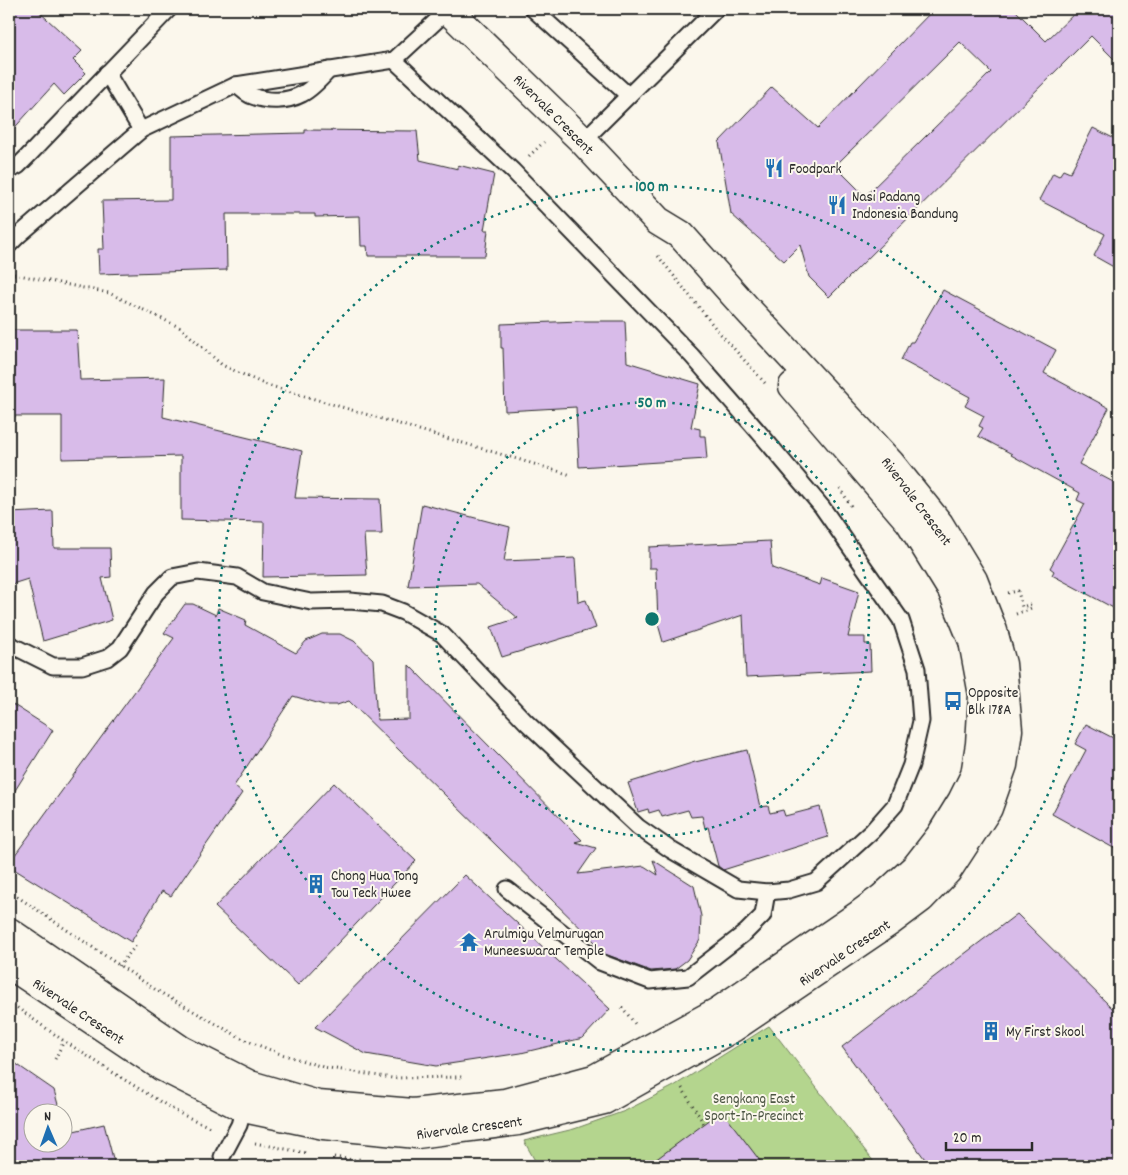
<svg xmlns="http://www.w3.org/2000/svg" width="1128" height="1175" font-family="Dekko,sans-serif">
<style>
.green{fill:#b4d58e;stroke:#70805c}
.building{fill:#d8bbe9;stroke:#2b2b2b;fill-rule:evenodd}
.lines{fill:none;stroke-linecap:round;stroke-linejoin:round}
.lane-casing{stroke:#2b2b2b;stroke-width:19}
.street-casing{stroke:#2b2b2b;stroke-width:31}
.path{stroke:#2b2b2b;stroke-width:3;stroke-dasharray:1 4;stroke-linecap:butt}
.lane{stroke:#fbf7ec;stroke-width:15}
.street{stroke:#fbf7ec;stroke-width:28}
.ring{fill:none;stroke:#0f766e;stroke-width:2.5;stroke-dasharray:2.5 5}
.labels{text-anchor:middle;stroke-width:4;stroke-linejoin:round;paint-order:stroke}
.street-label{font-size:15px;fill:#2b2b2b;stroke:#fbf7ec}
.poi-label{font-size:15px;fill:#2b2b2b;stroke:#fbf7ec;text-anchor:start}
.park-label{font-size:15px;fill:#4d5644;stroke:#fbf7ec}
.centre{fill:#0f766e;stroke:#fbf7ec;stroke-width:2.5}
.ring-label{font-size:15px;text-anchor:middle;font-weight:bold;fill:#0f766e;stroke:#fbf7ec;stroke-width:4;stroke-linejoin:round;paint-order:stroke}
</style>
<rect width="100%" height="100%" fill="#fbf7ec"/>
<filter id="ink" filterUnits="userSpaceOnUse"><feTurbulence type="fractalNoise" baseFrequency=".02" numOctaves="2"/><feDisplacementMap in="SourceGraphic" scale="10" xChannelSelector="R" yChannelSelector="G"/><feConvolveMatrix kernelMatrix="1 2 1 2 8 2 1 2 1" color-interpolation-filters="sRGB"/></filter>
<g filter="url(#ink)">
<path class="green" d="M769,1026L877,1166H538L524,1141L574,1129L625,1111L674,1086Z"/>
<g class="building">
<path d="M9,9H36L82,51L73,60L86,73L64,95L54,84L9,134Z"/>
<path d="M934,9H1014L1046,41L1079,9H1112L1119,16V64L1091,36L829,297L809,277L800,245L784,261L731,214L719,142L772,87L818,128ZM960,42L991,72L865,196L835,166Z"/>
<path d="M1093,128L1119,141V270L1094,256L1105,234L1039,200L1053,173L1059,176L1063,170L1070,173Z"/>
<path d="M305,130L417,131L420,160L458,169V165L494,174L484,230H488L485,256H368L367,246H361L360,216L315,217V214H226L227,270L99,274L98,249H104L102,201L171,200V136L305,133Z"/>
<path d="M943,290L1056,350L1044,373L1109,408L1079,464L1119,485V611L1052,575L1054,571L1050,568L1085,504L1077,500L1080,493L1011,455L1012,454L978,436L983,428L979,426L984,416L965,406L970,397L901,360L910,342H913Z"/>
<path d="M580,321H625L627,362L700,384L691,427L700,429V436H705L707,459L579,467L576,407L505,411L503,348H501V324Z"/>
<path d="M9,330H77L80,380L165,378L163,417L302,451L295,498L380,499L382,534H364L367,575L263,577L264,522L181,520V456L62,459V416H9Z"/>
<path d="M422,504L510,527L504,561L575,558L578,602L586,600L596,628L502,657L491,627L518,618L477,584L408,586Z"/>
<path d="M53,511L54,548H110L111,577L102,578L112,620L43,641L28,579L9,585V513Z"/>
<path d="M770,541L772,568L820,585L822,578L859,591L848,637H865V644H870L871,671L746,677L743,615L663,642L658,624L656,568H649V547Z"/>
<path d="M185,604H193L216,615L218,608L246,620L245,625L296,653L306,641L322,634H340L354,641L373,659L377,720L409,719V665L582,840L575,842L596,848L578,874L644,866L658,875L653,860L694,886L701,916L700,940L687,960L675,969L651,971L605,954L596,947L598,945L349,701L337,705H324L293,696L234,786L242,793L171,896L162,891L131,942L9,866V863L174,638L164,633Z"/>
<path d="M9,702L53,730L9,800Z"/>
<path d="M1086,724L1119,741V851L1052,814L1086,750L1075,744Z"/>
<path d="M747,750L760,807L768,806L770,813L783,810L785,816L820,807L828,837L723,870L718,866L708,827L705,828L702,816L691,817L688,810L662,817L659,810L649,813L648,809L638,812L628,783L695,762Z"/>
<path d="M334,783L416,861L298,985L215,907Z"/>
<path d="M465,875L610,1009L583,1038L521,1053L436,1066L366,1054L315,1027Z"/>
<path d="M1017,914L1119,1015V1157L1108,1166H930L842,1047Z"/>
<path d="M9,1059L54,1090L60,1112H32V1142H62V1122L65,1133L104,1124L115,1166H9Z"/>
<path d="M722,1111L764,1166H647L704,1124Z"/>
</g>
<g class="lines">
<g class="lane-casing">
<g id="lane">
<path d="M533,9L628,95"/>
<path d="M107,73L141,130"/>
<path d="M236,85C241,88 246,94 252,96C267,102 287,102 302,94C312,89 321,79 329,70"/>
<path d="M582,140L590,134L716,9"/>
<path d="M9,171L18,166L27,157L169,9"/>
<path d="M9,245L19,235L141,130L236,85L394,60L448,10"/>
<path d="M9,644L53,666H82L107,658L120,648L156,593L172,577L198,572L237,577L263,592L311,602L350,601L382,604L403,612L442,634L526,722L638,827L671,850L738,889L767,892L789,890L816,882L872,831L895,805L911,765L921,721L917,669L901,620L822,507L763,437L692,356L513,171L394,60"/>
<path d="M507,889L600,962L650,981L688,977L746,932L763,915L767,892"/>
<path d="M222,1157L239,1125L246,1101"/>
</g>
</g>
<g class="street-casing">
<g id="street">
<path d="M9,932L181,1050L250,1085L318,1105L413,1113L505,1103L594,1079L719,1011L859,915L882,898L916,867L941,835L962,801L975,775L980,744L983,695L973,641L952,590L910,522L793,386"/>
<path id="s1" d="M9,964L163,1067L244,1108L324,1125L417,1134L518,1121L604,1100L734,1027L889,922L921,898L947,871L988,808L1003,765L1008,730L1002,664L993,631L973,580L939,524L890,463L747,309L681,235L658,221L582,140L447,9"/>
</g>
</g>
<g class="path">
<path d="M529,156L544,142"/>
<path d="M658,256L717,330L765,383"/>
<path d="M9,273L109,293L181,328L222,365L264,384L571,475"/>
<path d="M840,488L851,506"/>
<path d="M1008,593L1018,591L1022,607L1032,604"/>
<path d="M1016,614L1034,607"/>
<path d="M9,891L156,990L243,1039L278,1053L323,1067L392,1078L462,1077"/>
<path d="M119,966L137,944"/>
<path d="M9,1002L64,1041L120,1077L179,1113L212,1128"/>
<path d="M622,1007L635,1024"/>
<path d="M55,1059L64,1041"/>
<path d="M682,1088L704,1124"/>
<path d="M255,1143L306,1153"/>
<path d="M334,1157L353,1160L360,1159"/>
</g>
<use href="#lane" class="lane"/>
<use href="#street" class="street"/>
</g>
</g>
<g class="ring">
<circle cx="652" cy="619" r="217"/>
<circle cx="652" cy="619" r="433"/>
</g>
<defs>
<g id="restaurant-bare" transform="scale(1.5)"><path d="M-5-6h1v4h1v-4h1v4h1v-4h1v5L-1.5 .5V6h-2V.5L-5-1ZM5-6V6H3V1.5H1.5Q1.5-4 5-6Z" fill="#1f6fb2" stroke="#fbf7ec" stroke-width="2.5" paint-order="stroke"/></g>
<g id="bus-bare" transform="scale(1.5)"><path d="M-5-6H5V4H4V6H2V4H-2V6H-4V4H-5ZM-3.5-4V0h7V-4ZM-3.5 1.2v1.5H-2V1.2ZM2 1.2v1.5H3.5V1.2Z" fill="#1f6fb2" stroke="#fbf7ec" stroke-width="2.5" paint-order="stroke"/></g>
<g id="building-bare" transform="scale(1.5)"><path d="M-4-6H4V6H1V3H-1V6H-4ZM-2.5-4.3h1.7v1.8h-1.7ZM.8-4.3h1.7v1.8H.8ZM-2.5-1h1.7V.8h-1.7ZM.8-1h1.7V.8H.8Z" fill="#1f6fb2" stroke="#fbf7ec" stroke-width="2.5" paint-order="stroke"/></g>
<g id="temple-bare" transform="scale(1.5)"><path d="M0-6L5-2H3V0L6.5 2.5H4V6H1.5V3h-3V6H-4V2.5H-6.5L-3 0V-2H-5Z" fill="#1f6fb2" stroke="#fbf7ec" stroke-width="2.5" paint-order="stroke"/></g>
</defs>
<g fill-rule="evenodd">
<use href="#restaurant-bare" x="774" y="168"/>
<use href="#restaurant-bare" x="837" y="205"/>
<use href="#bus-bare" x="953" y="701"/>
<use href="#building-bare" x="316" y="884"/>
<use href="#temple-bare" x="469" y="942"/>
<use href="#building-bare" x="991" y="1031"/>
</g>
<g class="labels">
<g class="street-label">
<text transform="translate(554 114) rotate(45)" y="5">Rivervale Crescent</text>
<text transform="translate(917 501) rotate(53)" y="5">Rivervale Crescent</text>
<text dy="5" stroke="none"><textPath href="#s1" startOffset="924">Rivervale Crescent</textPath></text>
<text dy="5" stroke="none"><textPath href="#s1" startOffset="84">Rivervale Crescent</textPath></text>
<text dy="5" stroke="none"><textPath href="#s1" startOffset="504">Rivervale Crescent</textPath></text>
</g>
<g class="poi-label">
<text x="789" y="173">Foodpark</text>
<text x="852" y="201">Nasi Padang<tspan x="852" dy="17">Indonesia Bandung</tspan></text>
<text x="968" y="697">Opposite<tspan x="968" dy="17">Blk 178A</tspan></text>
<text x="331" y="880">Chong Hua Tong<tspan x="331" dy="17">Tou Teck Hwee</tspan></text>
<text x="484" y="938">Arulmigu Velmurugan<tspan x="484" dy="17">Muneeswarar Temple</tspan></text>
<text x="1006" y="1036">My First Skool</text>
</g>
<g class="park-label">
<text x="754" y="1103">Sengkang East<tspan x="754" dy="17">Sport-In-Precinct</tspan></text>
</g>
</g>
<circle cx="652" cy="619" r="8" class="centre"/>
<g class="ring-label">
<text x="652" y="191">100 m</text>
<text x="652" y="407">50 m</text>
</g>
<rect width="1128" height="1175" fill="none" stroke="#fbf7ec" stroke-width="30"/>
<rect x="15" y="15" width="1098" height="1145" fill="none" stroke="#2b2b2b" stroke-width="2" filter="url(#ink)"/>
<g transform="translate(48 1128) rotate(358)"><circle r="24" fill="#fbf7ec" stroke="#a8a59f"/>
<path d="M0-4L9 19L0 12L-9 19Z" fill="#1f6fb2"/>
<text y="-8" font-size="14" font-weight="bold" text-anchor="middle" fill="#2b2b2b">N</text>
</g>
<path d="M946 1142v8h86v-8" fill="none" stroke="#2b2b2b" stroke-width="2.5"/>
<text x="953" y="1142" font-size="15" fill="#2b2b2b" stroke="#fbf7ec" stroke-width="4" paint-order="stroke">20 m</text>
</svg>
